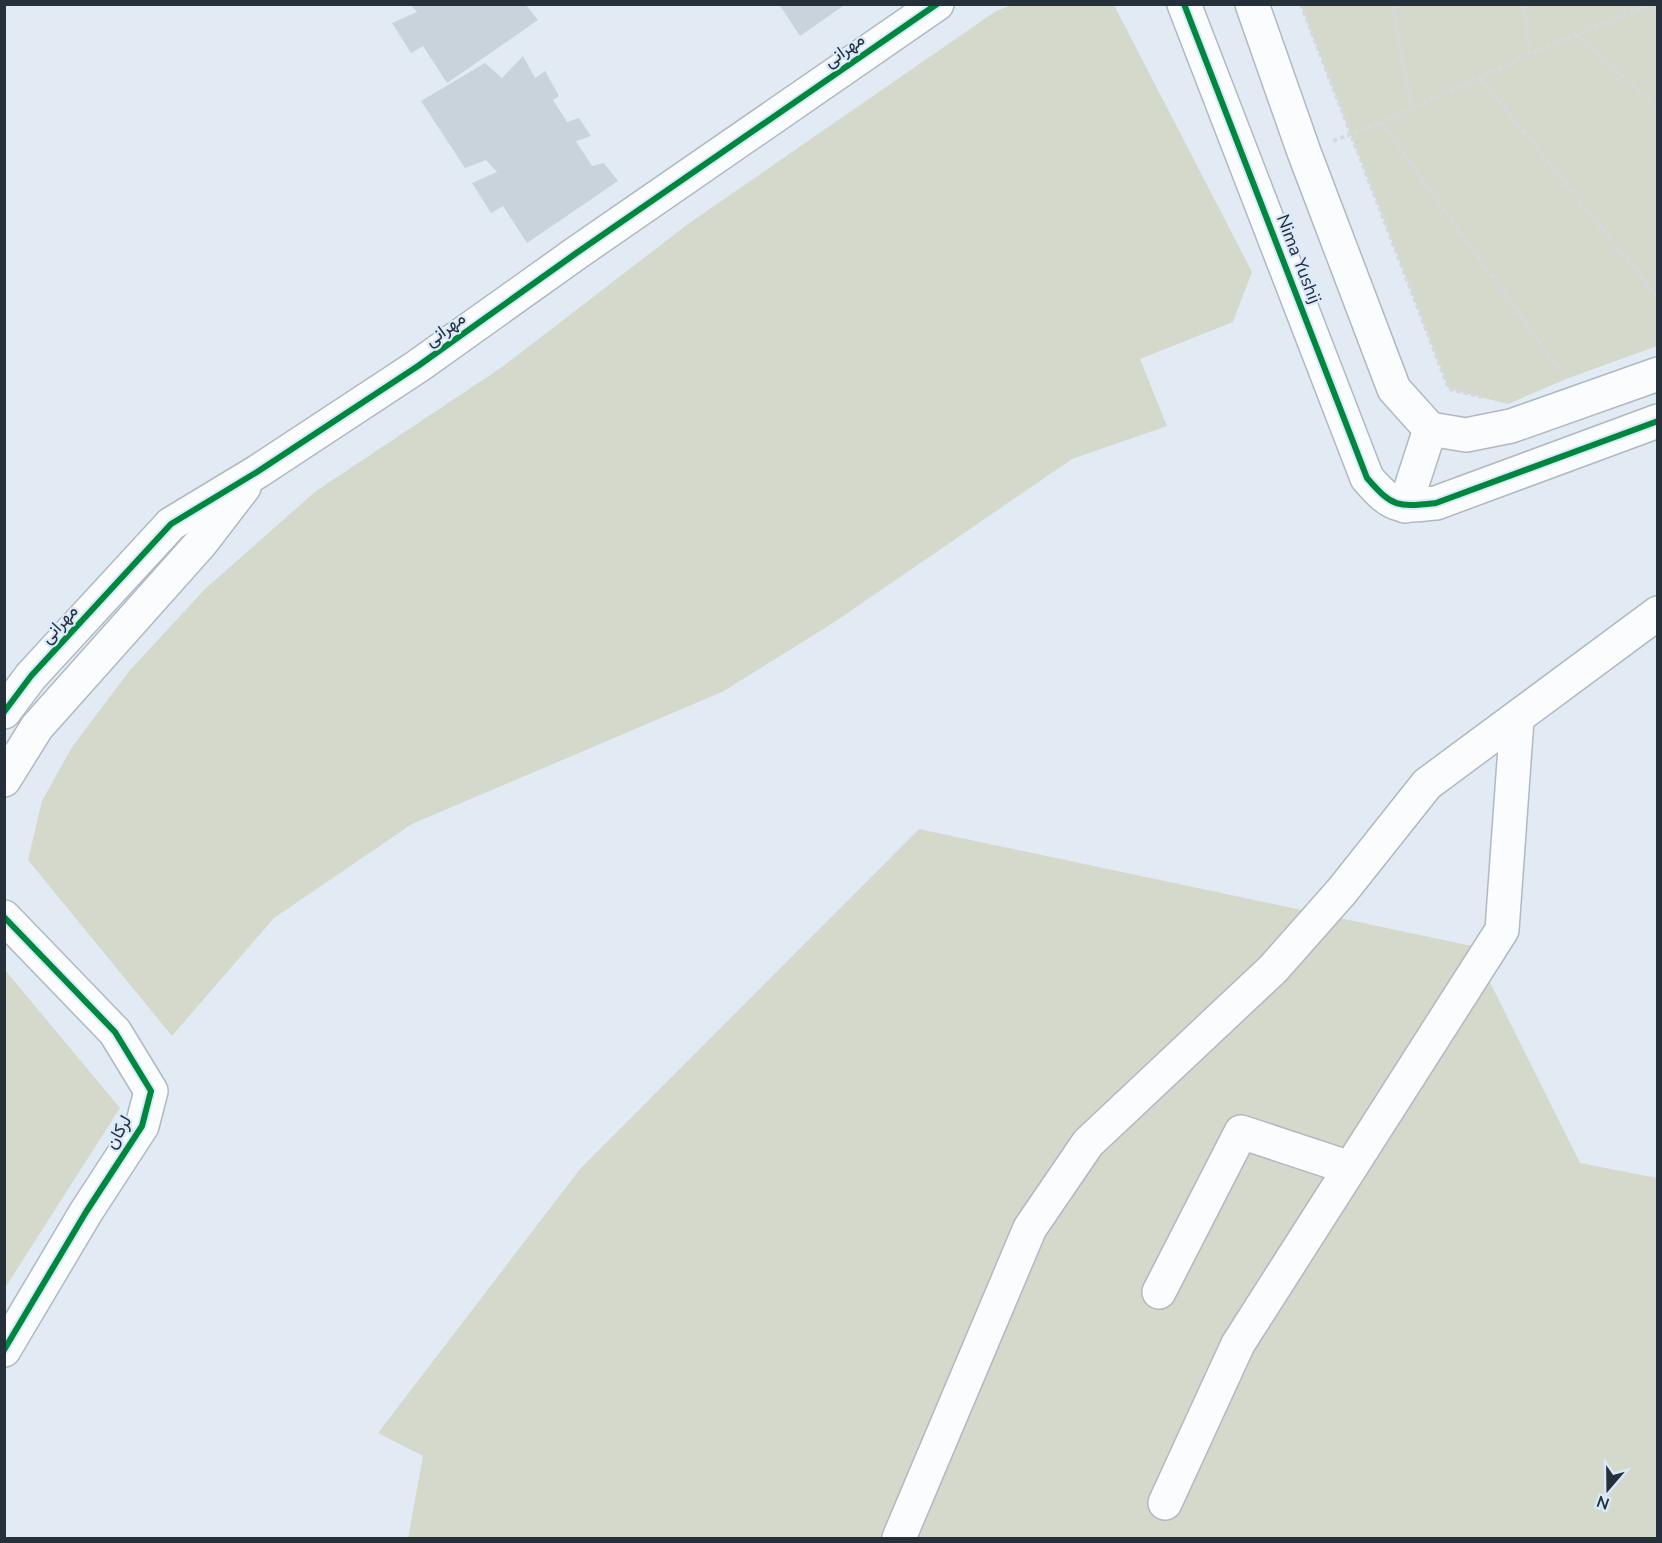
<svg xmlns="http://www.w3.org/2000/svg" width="1662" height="1543" font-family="'Nunito Sans',Vazirmatn,sans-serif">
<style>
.green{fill:#d5d9cb}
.building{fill:#c9d3dc}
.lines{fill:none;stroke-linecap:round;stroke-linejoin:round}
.minor-casing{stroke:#b0b9c2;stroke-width:36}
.path{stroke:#d6d8db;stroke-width:4;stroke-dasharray:4.5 3;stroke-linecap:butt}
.minor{stroke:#fbfcfd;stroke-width:33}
.cycleway-casing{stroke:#daeafc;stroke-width:10}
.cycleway{stroke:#00873e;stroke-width:6}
.labels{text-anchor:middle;stroke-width:4.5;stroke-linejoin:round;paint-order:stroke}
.street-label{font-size:18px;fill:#26303b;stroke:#daeafc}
</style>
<rect width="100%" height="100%" fill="#e2ebf4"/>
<g class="green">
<path d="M1012,5H1114L1252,272L1233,322L1140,359L1167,426L1072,459L833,623L722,692L412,824L274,918L172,1036L28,860L42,801L72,747L130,670L206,588L316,491L502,367L688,224L996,11Z"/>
<path d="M1301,5H1657V346L1566,379L1508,404L1449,389Z"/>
<path d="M919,829L1472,946L1580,1163L1657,1178V1538H408L423,1456L378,1433L580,1169Z"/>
<path d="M5,970L120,1108L5,1288Z"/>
</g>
<g class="building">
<path d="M410,4H525L538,20L447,83L423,46L411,53L392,23L417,12Z"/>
<path d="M779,4H846L800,36Z"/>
<path d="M523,56L535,78L545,71L559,96L553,100L567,122L579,118L591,136L576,141L592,166L604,163L618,181L527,243L503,206L491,213L472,183L497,172L486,160L465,168L421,101L485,63L502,78Z"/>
</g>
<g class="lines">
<g class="minor-casing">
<g id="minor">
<path d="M1184,4L1367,478C1393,508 1398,507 1436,503L1658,421"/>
<path d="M1252,4L1304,152L1394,389L1430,429"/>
<path d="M1430,429L1466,435L1511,426L1658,374"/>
<path d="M1405,506L1430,429"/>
<path d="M4,712L31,676L171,524L257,472L418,366L575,254L937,4"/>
<path d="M4,780L37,727L201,543L244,487"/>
<path d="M4,917L115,1032L151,1091L142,1126L86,1212L4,1350"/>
<path d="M1159,1292L1241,1132L1350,1168"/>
<path d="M1165,1503L1238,1344L1502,930L1517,719"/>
<path d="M899,1538L1030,1228L1088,1143L1273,969L1342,891L1427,784L1658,613"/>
</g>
</g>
<g class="path">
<path d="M1301,4L1449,389L1482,397"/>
<path d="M1392,4L1412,109"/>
<path d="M1524,4L1530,55"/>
<path d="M1576,34L1658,108"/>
<path d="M1480,78L1658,298"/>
<path d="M1381,122L1562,374"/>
<path d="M1333,141L1381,122L1576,34L1653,4"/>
</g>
<use href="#minor" class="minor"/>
<g class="cycleway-casing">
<g id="cycleway">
<path d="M1184,4L1367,478C1393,508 1398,507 1436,503L1658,421"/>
<path d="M4,712L31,676L171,524L257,472L418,366L575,254L937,4"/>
<path d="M4,917L115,1032L151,1091L142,1126L86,1212L4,1350"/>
</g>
</g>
<use href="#cycleway" class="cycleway"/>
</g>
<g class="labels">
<g class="street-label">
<text transform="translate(844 50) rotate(-35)" y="6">مهرانی</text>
<text transform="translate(1299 259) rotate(69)" y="6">Nima Yushij</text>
<text transform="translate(445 329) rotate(-36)" y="6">مهرانی</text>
<text transform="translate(59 624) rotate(-47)" y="6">مهرانی</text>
<text transform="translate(118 1132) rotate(-60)" y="6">لرکان</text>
</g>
</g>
<rect width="1662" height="1543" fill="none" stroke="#26303b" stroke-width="12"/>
<g transform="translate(1608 1489) rotate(200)" stroke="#daeafc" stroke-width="4.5" paint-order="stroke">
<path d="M0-4.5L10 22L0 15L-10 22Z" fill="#26303b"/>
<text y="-9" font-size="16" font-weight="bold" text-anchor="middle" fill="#26303b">N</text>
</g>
</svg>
